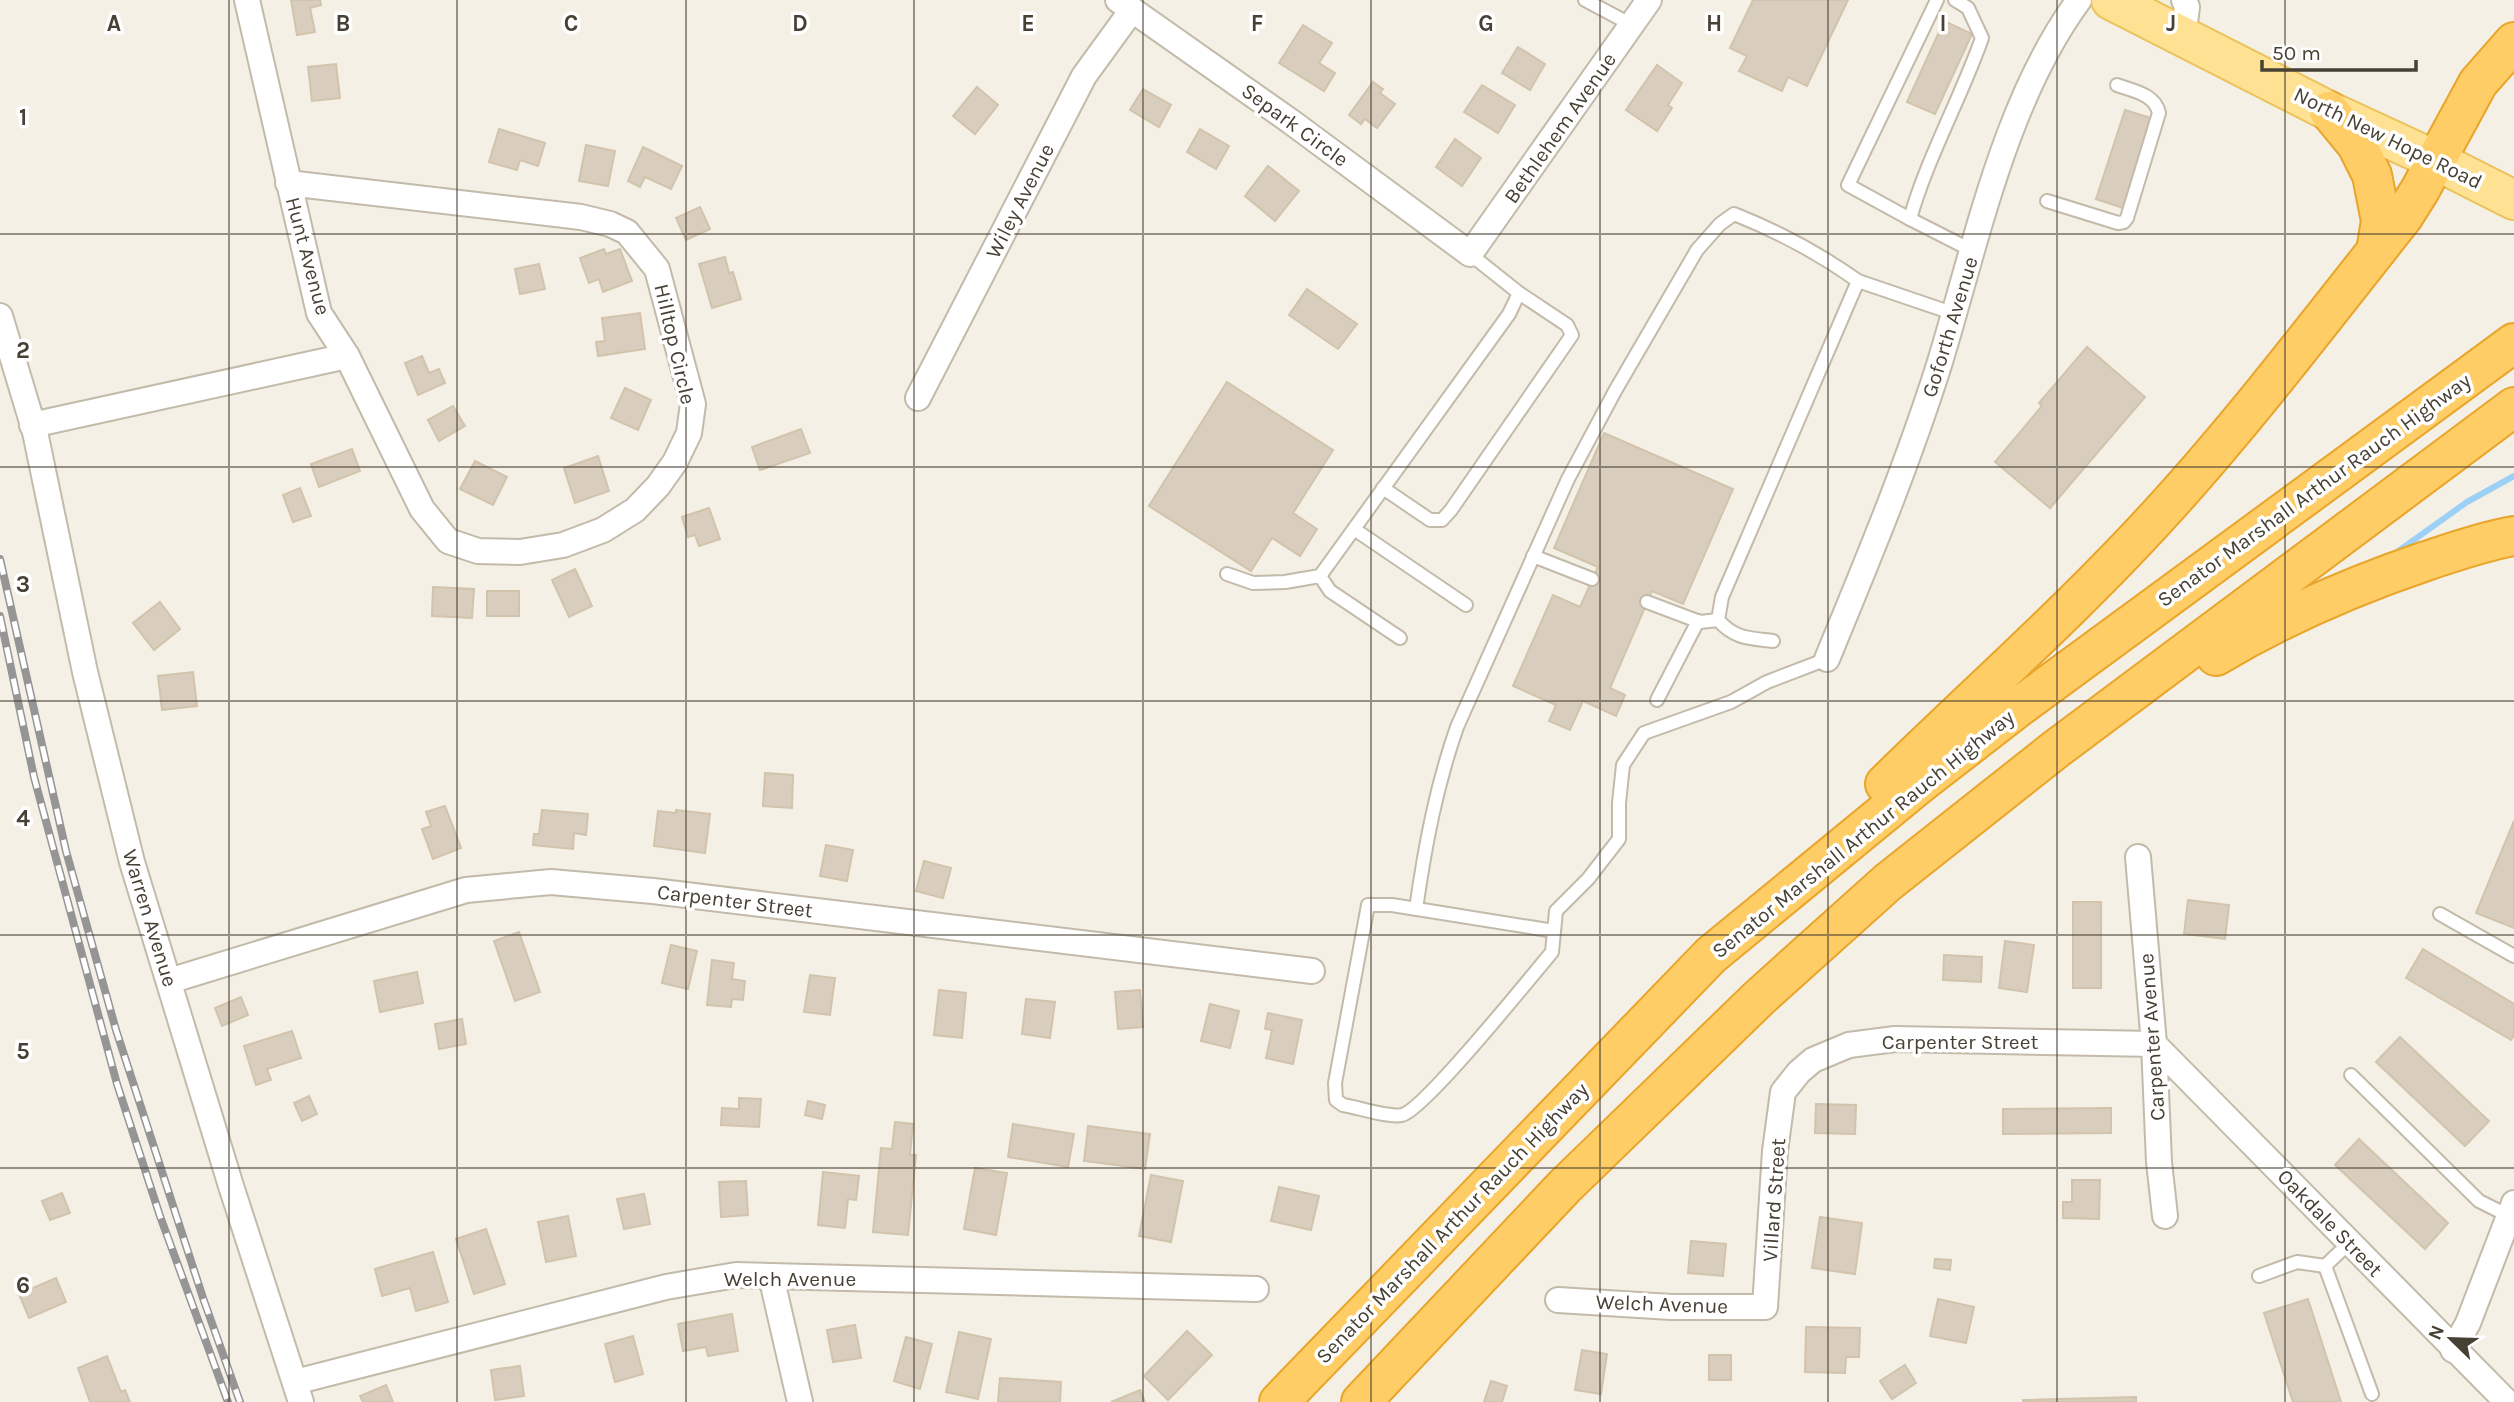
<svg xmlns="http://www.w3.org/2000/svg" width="2514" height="1402" font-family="Karla,sans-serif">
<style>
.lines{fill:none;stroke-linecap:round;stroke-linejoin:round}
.stream{stroke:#9cd0f6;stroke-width:6}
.building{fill:#d9cebd;stroke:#d2c3ac;stroke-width:2}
.lane-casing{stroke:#c3baaa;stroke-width:16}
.street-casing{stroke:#c3baaa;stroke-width:28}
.primary-casing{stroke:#ecc25a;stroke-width:42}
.highway-casing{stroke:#e9a42a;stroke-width:42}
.lane{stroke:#fff;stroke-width:12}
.street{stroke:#fff;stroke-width:24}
.primary{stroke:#ffe193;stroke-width:38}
.highway{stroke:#ffcd65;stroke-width:38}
.rail-casing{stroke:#959595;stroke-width:8}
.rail{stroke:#fff;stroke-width:5;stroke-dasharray:16;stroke-linecap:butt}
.grid{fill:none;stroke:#474034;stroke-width:2;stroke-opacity:0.55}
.labels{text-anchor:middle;stroke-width:7;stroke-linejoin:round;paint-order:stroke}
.street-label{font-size:21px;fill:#474034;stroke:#fff}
.grid-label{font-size:23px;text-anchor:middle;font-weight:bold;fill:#474034;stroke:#fff;stroke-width:7;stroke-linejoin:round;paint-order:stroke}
</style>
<rect width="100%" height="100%" fill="#f4f0e5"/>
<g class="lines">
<path class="stream" d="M2397,552L2467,502L2514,476"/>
</g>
<g class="building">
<path d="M291,0H320L321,5L310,8L315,32L297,35Z"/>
<path d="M1753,0H1848L1807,86L1788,77L1782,91L1739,71L1747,56L1730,48Z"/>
<path d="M1944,21L1972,34L1935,114L1907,102Z"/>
<path d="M1303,25L1332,43L1319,63L1335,73L1324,91L1279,63Z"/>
<path d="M1518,47L1545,64L1530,90L1502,73Z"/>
<path d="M336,64L340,98L312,101L308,67Z"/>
<path d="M1657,65L1682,83L1668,105L1672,108L1657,131L1626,110Z"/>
<path d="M1373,82L1383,89L1380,93L1395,104L1377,128L1365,119L1361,124L1349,115Z"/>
<path d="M1482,85L1515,105L1498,133L1464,112Z"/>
<path d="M977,87L998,105L975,134L953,116Z"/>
<path d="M1143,89L1171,105L1159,127L1130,110Z"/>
<path d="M2125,110L2154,119L2126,209L2096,199Z"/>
<path d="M499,129L545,143L538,166L520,160L517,170L489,162Z"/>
<path d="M1200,129L1229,146L1216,169L1187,152Z"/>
<path d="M1455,139L1481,158L1462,186L1436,167Z"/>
<path d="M586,145L615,151L608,186L579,181Z"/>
<path d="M643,147L682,166L671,189L645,177L640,187L628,181Z"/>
<path d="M1268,166L1299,191L1275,221L1245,196Z"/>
<path d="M700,207L710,229L686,240L676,218Z"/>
<path d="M604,249L606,254L620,249L632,281L603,292L599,279L589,283L580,258Z"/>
<path d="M725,257L729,273L733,272L741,299L712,308L699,264Z"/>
<path d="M539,264L545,289L520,294L515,269Z"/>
<path d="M1307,289L1357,324L1338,349L1289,315Z"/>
<path d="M640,313L645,349L598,356L596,342L605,341L602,318Z"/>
<path d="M2087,347L2145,397L2050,508L1995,462L2042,406L2039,403Z"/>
<path d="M422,356L429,373L439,369L445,383L418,395L405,363Z"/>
<path d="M1227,382L1333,450L1293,513L1317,529L1300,556L1272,538L1251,571L1149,506Z"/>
<path d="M625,388L651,400L638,430L611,418Z"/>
<path d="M453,406L465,426L439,441L428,420Z"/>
<path d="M801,429L810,453L760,470L752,447Z"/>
<path d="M1604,433L1733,489L1683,604L1652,591L1610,688L1625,695L1616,716L1583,701L1570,730L1549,721L1556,705L1513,686L1553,595L1580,607L1598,567L1554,548Z"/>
<path d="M352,449L360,471L319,487L311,464Z"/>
<path d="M598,456L609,491L575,503L564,468Z"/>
<path d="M475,461L507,477L493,505L460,489Z"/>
<path d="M300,488L311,516L293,522L283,495Z"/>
<path d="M709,508L720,539L699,546L695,535L688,537L682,517Z"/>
<path d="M575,569L592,606L569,617L552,580Z"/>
<path d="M433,587L474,589L472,618L432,616Z"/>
<rect x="487" y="591" width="32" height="25"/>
<path d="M160,602L180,629L154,650L133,623Z"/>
<path d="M193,672L197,706L162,710L158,676Z"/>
<path d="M765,773L793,775L792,808L763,806Z"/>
<path d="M445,806L461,848L433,859L422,829L431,826L426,812Z"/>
<path d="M542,810L588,814L586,835L574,833L573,849L533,845L534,834H539Z"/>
<path d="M676,810L710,814L705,853L654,846L658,811L676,813Z"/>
<path d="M2514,821V928L2476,913Z"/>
<path d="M826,845L853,850L847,881L820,876Z"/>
<path d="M924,861L951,868L943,898L916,891Z"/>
<path d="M2188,900L2229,905L2225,939L2184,934Z"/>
<rect x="2073" y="902" width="28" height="86"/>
<path d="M519,932L540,992L515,1001L494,941Z"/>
<path d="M2005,941L2034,945L2027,992L1999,988Z"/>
<path d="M671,945L697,951L688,989L662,983Z"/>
<path d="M2423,949L2514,1004V1035L2511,1040L2406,978Z"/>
<path d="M1944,955L1982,957L1981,982L1943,980Z"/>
<path d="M712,960L734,963L732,979L745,981L743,1000L732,999L731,1007L707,1005Z"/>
<path d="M417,972L423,1003L380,1012L374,981Z"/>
<path d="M810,975L835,978L830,1015L804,1012Z"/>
<path d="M939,990L966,993L962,1038L934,1035Z"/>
<path d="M1140,990L1143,1027L1118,1029L1115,992Z"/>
<path d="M241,997L248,1015L222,1026L215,1008Z"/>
<path d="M1026,999L1055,1002L1050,1038L1022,1034Z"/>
<path d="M1210,1004L1239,1011L1230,1048L1201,1041Z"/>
<path d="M1268,1013L1302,1020L1293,1064L1266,1058L1272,1030L1265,1029Z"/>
<path d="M462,1019L466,1044L439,1049L435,1024Z"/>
<path d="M292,1031L301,1058L267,1069L271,1080L256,1085L244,1046Z"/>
<path d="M2400,1037L2489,1121L2465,1146L2376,1062Z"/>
<path d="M309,1096L317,1114L302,1121L294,1103Z"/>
<path d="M739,1098L761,1099L759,1127L721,1125L722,1108L739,1109Z"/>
<path d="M808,1101L825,1105L822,1119L805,1115Z"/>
<path d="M1816,1104L1856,1105L1855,1134L1815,1133Z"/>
<path d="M2111,1108V1133L2003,1134V1109Z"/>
<path d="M895,1122L913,1124L910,1155H916L908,1235L873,1232L881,1148L892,1149Z"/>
<path d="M1013,1124L1074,1134L1068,1167L1008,1157Z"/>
<path d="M1088,1126L1150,1134L1145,1169L1084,1161Z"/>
<path d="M2359,1139L2448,1223L2425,1249L2335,1165Z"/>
<path d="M975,1168L1007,1173L996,1235L964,1229Z"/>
<path d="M823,1172L859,1176L856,1200L848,1199L845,1228L818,1225Z"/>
<path d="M1151,1175L1183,1181L1171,1242L1139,1236Z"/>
<path d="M2072,1180H2100L2099,1219L2063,1218V1202H2072Z"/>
<path d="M746,1181L748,1215L721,1217L719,1182Z"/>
<path d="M1279,1187L1319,1196L1311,1230L1271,1221Z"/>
<path d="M62,1193L70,1213L50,1220L42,1201Z"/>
<path d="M644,1194L650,1224L624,1229L617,1199Z"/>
<path d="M568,1216L576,1256L546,1262L538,1222Z"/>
<path d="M1820,1217L1862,1223L1855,1274L1812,1268Z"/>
<path d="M486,1229L505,1284L474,1294L456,1239Z"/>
<path d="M1691,1241L1726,1244L1723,1276L1688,1273Z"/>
<path d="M433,1252L448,1302L416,1311L410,1288L382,1296L375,1269Z"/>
<path d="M1935,1259L1951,1260L1950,1270L1934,1268Z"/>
<path d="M56,1278L66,1302L29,1318L19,1294Z"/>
<path d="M1938,1299L1974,1307L1966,1343L1930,1336Z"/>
<path d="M2308,1299L2341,1402H2293L2264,1313Z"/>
<path d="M732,1314L738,1351L708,1356L706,1347L683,1351L678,1324Z"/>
<path d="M855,1325L861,1358L833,1362L827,1330Z"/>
<path d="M1806,1327L1860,1328L1859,1357H1846L1845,1373L1805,1372Z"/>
<path d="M1187,1331L1212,1355L1168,1400L1144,1376Z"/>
<path d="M959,1332L991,1339L978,1399L946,1392Z"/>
<path d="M633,1336L643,1374L615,1382L605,1344Z"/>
<path d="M906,1337L932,1344L920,1389L894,1381Z"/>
<path d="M1582,1350L1607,1354L1601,1394L1575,1390Z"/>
<rect x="1709" y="1355" width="22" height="25"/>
<path d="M107,1356L121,1392L125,1390L130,1402H90L78,1368Z"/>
<path d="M1905,1365L1916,1383L1892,1399L1880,1381Z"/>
<path d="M520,1366L524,1396L495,1400L491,1370Z"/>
<path d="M1000,1378L1061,1382L1060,1402H998Z"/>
<path d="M1491,1381L1507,1386L1502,1402H1484Z"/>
<path d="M386,1385L393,1402H363L360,1396Z"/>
<path d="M1140,1390L1145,1402H1111Z"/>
<path d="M2136,1397V1402H2023V1400Z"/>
</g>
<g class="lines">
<g class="lane-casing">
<g id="lane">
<path d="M1585,0L1632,25"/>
<path d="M1955,0L1968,8L1982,38C1961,98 1927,158 1910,219L1973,251"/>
<path d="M2047,201L2118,223L2124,222L2127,218L2159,113C2155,94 2133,91 2117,85"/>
<path d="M1910,219L1848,185L1937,0"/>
<path d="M1383,488L1430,520H1442L1451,510L1572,335L1567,325L1519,293"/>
<path d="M1354,529L1466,605"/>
<path d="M1533,556L1592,579"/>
<path d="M1227,574L1253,583L1285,582L1320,576L1509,314L1519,293L1470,254"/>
<path d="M1320,576L1330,591L1400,638"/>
<path d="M1647,602L1700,622L1718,620"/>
<path d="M1773,641C1749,638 1735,639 1718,620L1722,597L1858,281L1955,314"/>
<path d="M1657,700L1698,621"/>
<path d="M1416,909C1425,846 1436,787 1457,727L1568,479L1615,391L1697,250L1720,224L1734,214C1777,231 1820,254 1858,281"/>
<path d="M2440,914L2514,956"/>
<path d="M1554,931L1392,905H1368L1335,1083L1336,1100L1343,1105C1357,1107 1389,1118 1402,1115C1424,1110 1530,978 1552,952L1556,911L1588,879L1619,839V803L1623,765L1644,733L1731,702L1767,682L1827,659"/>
<path d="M2351,1075L2479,1201L2509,1216"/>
<path d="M2349,1243L2325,1266L2372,1394"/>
<path d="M2259,1276L2297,1262L2325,1266"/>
</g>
</g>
<g class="street-casing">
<g id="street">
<path d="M247,0L319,313L347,356L422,509L448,541L478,551L520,552L563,545L603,530L635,510L658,486L675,462L689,433L693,404L657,269L627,232L610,224L581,217L288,183"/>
<path d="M1118,0L1290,121L1470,254L1649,0"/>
<path d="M2183,38L2187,7L2184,0"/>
<path d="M0,316L35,432L85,672L132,862L231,1186L301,1402"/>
<path d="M918,398L1084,76L1132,10"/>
<path d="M32,425L347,356"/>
<path d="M1827,659C1867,562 1907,466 1939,365C1976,245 2004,102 2079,0"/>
<path d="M2138,857L2154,1044L2159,1162L2165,1216"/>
<path d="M169,981L466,890L551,882L653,891L1312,971"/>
<path d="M771,1276L800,1402"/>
<path d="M1558,1300L1671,1307H1765L1775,1151L1783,1092L1799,1072L1813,1060L1849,1045L1895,1039L2154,1044L2507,1402"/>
<path d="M2453,1350L2468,1323L2514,1203"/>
<path d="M295,1382L666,1287L736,1275L1256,1289"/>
</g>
</g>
<g class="primary-casing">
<path id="primary" d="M2111,0L2329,111L2435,160L2514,200"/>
</g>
<g class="highway-casing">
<g id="highway">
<path d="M2329,111L2357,145L2372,175L2381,221L2376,251"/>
<path d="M2216,656C2283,616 2352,586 2426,561C2454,552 2484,541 2514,536"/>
<path d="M1885,784C1980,691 2079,604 2168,505C2251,413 2326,314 2403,217L2420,190L2478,83L2514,42"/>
<path d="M1279,1402L1711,955L1918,785L2020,706L2514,343"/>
<path d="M1361,1402L1565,1186L1760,997L1888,882L2056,749L2514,407"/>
</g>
</g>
<use href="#lane" class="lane"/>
<use href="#street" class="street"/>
<use href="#primary" class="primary"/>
<use href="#highway" class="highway"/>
<g class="rail-casing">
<g id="rail">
<path d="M0,559L66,851L116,1030L203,1298L240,1402"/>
<path d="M0,616L34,777L117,1084L160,1216L228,1402"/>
</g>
</g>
<use href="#rail" class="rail"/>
</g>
<path class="grid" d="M229,0V1402M457,0V1402M686,0V1402M914,0V1402M1143,0V1402M1371,0V1402M1600,0V1402M1828,0V1402M2057,0V1402M2285,0V1402M0,234H2514M0,467H2514M0,701H2514M0,935H2514M0,1168H2514"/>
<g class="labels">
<g class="street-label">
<text transform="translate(1295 125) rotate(36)" y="7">Separk Circle</text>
<text transform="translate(1560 128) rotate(-55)" y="7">Bethlehem Avenue</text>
<text transform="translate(2388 138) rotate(26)" y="7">North New Hope Road</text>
<text transform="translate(1020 201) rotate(-63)" y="7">Wiley Avenue</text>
<text transform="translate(308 256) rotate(75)" y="7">Hunt Avenue</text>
<text transform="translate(1950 327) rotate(-73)" y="7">Goforth Avenue</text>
<text transform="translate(675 344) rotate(77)" y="7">Hilltop Circle</text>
<text transform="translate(2314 490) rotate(-36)" y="7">Senator Marshall Arthur Rauch Highway</text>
<text transform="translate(1863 834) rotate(-39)" y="7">Senator Marshall Arthur Rauch Highway</text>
<text transform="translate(735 901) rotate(7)" y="7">Carpenter Street</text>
<text transform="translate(150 918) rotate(73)" y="7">Warren Avenue</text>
<text transform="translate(2152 1037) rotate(-94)" y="7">Carpenter Avenue</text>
<text x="1960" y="1049">Carpenter Street</text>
<text transform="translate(1774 1200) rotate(-86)" y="7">Villard Street</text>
<text transform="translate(1452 1223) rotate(-46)" y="7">Senator Marshall Arthur Rauch Highway</text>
<text transform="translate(2330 1223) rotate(46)" y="7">Oakdale Street</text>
<text x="790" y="1286">Welch Avenue</text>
<text transform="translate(1662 1304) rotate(2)" y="7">Welch Avenue</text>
</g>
</g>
<g class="grid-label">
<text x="114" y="31">A</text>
<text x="343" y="31">B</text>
<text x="571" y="31">C</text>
<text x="800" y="31">D</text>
<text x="1028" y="31">E</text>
<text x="1257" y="31">F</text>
<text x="1486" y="31">G</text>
<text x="1714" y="31">H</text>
<text x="1943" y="31">I</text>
<text x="2171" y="31">J</text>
<text x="23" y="125">1</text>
<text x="23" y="358">2</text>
<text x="23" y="592">3</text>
<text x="23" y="826">4</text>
<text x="23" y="1059">5</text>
<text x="23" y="1293">6</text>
</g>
<g transform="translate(2451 1339) rotate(293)" stroke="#ffffff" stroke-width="5" paint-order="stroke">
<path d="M0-5L12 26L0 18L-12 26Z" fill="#474034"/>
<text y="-10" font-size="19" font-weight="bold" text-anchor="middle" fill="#474034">N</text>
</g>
<path d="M2262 60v10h154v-10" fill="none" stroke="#474034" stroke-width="3.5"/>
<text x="2272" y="60" font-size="21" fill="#474034" stroke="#ffffff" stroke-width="5" paint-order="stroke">50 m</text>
</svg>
